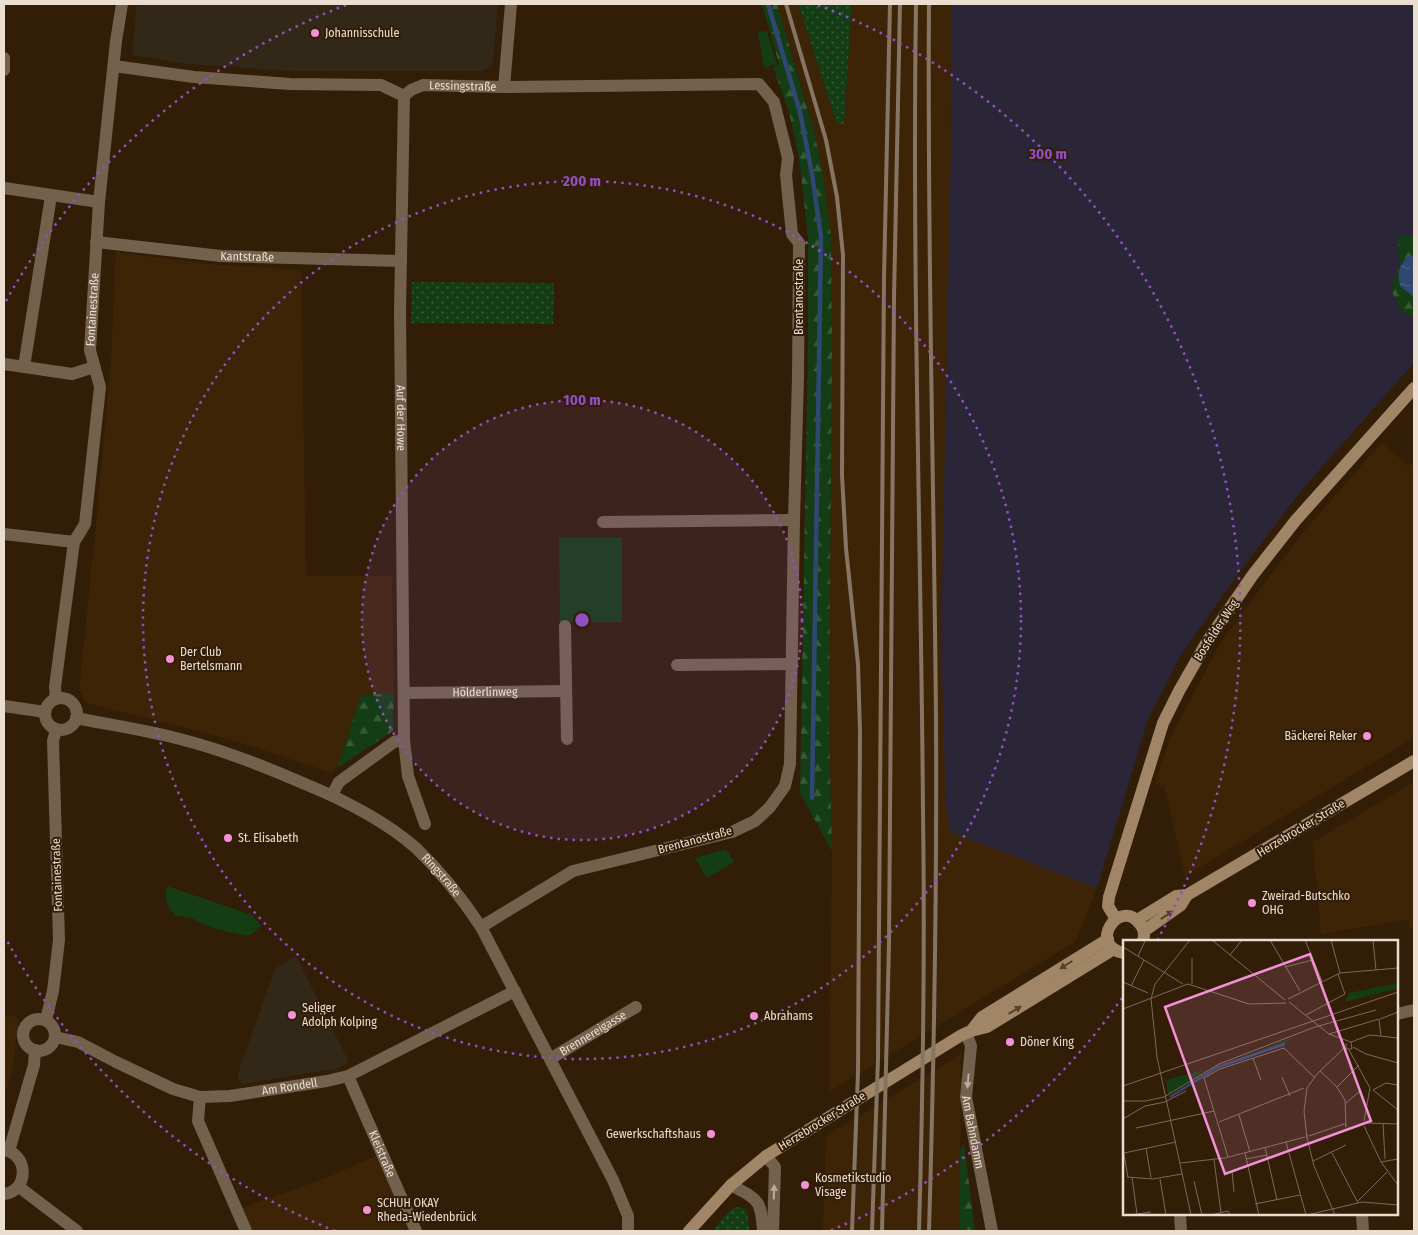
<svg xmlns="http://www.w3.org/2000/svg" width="1418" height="1235" font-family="'Fira Sans Condensed',sans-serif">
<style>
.built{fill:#3e2407}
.industrial{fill:#2b2637}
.education{fill:#322818}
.grass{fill:url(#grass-dots)}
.forest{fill:url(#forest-firs)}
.park{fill:#143d15}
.water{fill:url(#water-ripples)}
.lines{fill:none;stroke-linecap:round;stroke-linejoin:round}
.stream{stroke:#304774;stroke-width:4.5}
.street{stroke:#73614e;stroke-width:12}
.secondary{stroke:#a08566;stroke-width:12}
.rail{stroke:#877563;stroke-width:4}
.oneway{fill:#584128}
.oneway2{fill:#bbab9c}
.ring{fill:none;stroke:#914fc2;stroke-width:2.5;stroke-dasharray:2.5 5}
.poi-dot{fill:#f391d6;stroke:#321d07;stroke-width:2}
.labels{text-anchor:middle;stroke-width:4;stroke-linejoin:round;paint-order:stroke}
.poi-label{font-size:12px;fill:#ebddd0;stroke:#321d07;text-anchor:start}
.street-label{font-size:12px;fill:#ebddd0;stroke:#321d07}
.inset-river{fill:none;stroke:#304774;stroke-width:2.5}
.inset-road{fill:none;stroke:#7c6a57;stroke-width:1}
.view{fill:#f391d6;fill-opacity:0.15;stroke:#f391d6;stroke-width:2.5}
.inset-edge{fill:none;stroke:#ebddd0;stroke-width:2.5}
.centre{fill:#914fc2;stroke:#321d07;stroke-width:2.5}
.ring-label{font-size:15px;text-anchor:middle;font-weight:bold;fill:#914fc2;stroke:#321d07;stroke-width:4;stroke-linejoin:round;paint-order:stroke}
</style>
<defs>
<pattern id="grass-dots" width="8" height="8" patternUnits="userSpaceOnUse" patternTransform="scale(1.25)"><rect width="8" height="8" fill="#143d15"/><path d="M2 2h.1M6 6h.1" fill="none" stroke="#365936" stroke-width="1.8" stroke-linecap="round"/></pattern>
<pattern id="forest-firs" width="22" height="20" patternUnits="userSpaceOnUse" patternTransform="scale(1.25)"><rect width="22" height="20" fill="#143d15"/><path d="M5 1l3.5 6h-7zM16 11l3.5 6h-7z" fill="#365936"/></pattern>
<pattern id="water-ripples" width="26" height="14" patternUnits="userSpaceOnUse" patternTransform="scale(1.25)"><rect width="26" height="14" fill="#304774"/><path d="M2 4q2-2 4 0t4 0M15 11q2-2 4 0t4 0" fill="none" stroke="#4e6187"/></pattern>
</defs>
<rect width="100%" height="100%" fill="#321d07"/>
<g class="built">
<path d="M777,4H798L837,124H844L852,4H952V94L941,641L946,806L951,832L1097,888L1076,941L829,1092L832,851L829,726L832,346L831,237L823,175L809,111Z"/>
<path d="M116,252L205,264L301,270L306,576H392L394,693L361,695L337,768L332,773L252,746L172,724L86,703L79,690L96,526L111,361Z"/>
<path d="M1382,442L1408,466L1414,462V738L1185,876L1165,788L1155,784L1171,736L1220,644L1260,589L1304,531Z"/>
<path d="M1414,782V928L1410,929L1408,920L1321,934L1313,842Z"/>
<path d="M4,1014L19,1018L12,1072L4,1095Z"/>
<path d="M961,1054L960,1231H823L826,1136Z"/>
<path d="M376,1156L409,1231H239L231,1212L323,1179Z"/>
</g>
<path class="industrial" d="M952,4H1414V235L1397,236L1400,264L1391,290L1401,311L1414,317V363L1300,492L1240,571L1181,655L1148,719L1097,888L951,832L946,806L941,641L952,94Z"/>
<g class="education">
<path d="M137,4H498L493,62L484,71H289L189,64L132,55Z"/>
<path d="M296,956L349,1062L339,1068L242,1084L238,1079V1073L275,968Z"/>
</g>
<g class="grass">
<path d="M798,4H852L844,124H837Z"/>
<path d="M412,282L554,283L553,324L411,323Z"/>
<path d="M737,1207L746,1209L748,1215L749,1231H713C720,1222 726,1211 737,1207Z"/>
</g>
<g class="forest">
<path d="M762,4H777L814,131L823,175L831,236L832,346L829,726L832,851L800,793L808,344V237L799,158L789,112L773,67L779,64Z"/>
<path d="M1414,235V317L1401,311L1391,290L1400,264L1397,236Z"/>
<path d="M394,693L393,731L337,768L361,695Z"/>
<path d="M964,1144L975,1231H960V1150Z"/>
</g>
<g class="park">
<path d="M767,31L777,64L764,68L758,32Z"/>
<path d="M559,538H622V622H560Z"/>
<path d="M726,849L734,862L707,878L695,858Z"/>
<path d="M167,886L252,915L261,926L252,934L247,936L215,929L189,917L176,916C167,907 164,899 167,886Z"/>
</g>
<path class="water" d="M1410,255L1414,257V297L1400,286C1397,274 1399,263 1410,255Z"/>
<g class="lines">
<path class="stream" d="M768,4L800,112L812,174L821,237L812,798"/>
<g class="street">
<path d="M4,58V70"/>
<path d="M114,66L194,77L290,84L381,85L404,96"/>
<path d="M504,87L511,4"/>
<path id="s1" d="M404,96L411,90L423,85L504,87L759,84L774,102L788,158L786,175L792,234L799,243L798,378L794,520L790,764L785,786L770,807L755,821L732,832L573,871L481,927"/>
<path id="s2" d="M404,96L400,311L404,740L408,776L425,824"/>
<path d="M4,188L99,202"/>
<path id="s3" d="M96,242L221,256L401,261"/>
<path d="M4,364L72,374L94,367"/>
<path d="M24,367L51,196"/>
<path d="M603,522L794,520"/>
<path d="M4,534L74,542"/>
<path d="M565,626L567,739"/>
<path d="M677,665L792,664"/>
<path id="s4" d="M404,693L566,691"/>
<circle cx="61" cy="714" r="16"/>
<path id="s5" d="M56,699L55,687L74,542L85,524L100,387L90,350L99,202L116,41L122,4"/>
<path d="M4,706L45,712"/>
<path id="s6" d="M76,718C111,725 146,730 180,739C223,750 264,766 305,784C344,800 384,820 416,848C441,872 462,898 481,927L613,1180L628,1216V1231"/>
<path d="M332,795L339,782L394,742L404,740"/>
<path d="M1397,1014L1414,1010"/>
<circle cx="39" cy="1035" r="16"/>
<path d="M46,1020L53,991L59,940L53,741L56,730"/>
<path id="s7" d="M966,1033L971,1046L966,1097L992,1231"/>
<path id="s8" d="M55,1037L78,1042L116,1062L173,1089L200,1097L230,1096L327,1081L348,1076L515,991"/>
<path id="s9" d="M550,1059L636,1007"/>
<path id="s10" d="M348,1076L416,1231"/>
<path d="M200,1097L198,1121L246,1231"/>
<path d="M4,1150C29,1154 29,1191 4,1194"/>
<path d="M9,1151L34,1065L35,1050"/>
<path d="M766,1156L775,1167L773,1231"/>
<path d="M731,1185C759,1200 761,1200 763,1231"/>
<path d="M19,1187L77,1231"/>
<path d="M1180,1214L1181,1231"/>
<path d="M1362,1214L1363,1231"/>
</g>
<g class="secondary">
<path d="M1116,919L1108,906L1109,897L1163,723L1179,691L1207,642L1252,576L1296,520L1414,388"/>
<path d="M1137,920L1176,896L1187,895L1414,761"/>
<path d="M1144,931L1181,905L1187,895"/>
<path d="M1124,953C1087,946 1119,898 1139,923C1144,928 1145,934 1143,941"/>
<path d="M971,1031L982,1017L1108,939"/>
<path d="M689,1231L731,1185L766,1156L960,1036L971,1031L987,1027L1114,949"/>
</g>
<g class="rail">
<path d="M786,4L826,140L837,197L843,255L842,475L846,548L858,664L860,732L858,1072L852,1231"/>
<path d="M916,4C912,273 921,542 923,812C925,952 923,1091 919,1231"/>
<path d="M929,4C927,242 934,481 936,719C937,890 934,1061 929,1231"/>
<path d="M872,1231L878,1059L884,278L890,4"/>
<path d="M882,1231L889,944L894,298L900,4"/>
</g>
</g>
<defs><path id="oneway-solid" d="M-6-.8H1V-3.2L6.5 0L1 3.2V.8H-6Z" transform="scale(1.25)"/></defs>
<g class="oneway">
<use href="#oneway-solid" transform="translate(1167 915) rotate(-34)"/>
<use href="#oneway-solid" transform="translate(1066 965) rotate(148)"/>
<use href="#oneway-solid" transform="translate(1015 1010) rotate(-31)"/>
</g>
<g class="oneway2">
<use href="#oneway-solid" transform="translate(968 1081) rotate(95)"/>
<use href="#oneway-solid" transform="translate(774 1192) rotate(-88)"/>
</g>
<circle cx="582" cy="620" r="220" fill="#914fc2" fill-opacity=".12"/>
<g class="ring">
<circle cx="582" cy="620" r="220"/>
<circle cx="582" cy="620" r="439"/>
<path d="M1122 998A659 659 0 0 1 829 1231M335 1231A659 659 0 0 1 6 939M6 301A659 659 0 0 1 346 5M818 5A659 659 0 0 1 1158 939"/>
</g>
<g class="poi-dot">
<circle cx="315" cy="33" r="5"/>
<circle cx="170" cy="659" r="5"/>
<circle cx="1367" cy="736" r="5"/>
<circle cx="228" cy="838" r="5"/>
<circle cx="1252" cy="903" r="5"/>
<circle cx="292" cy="1015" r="5"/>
<circle cx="754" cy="1016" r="5"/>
<circle cx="1010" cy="1042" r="5"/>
<circle cx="711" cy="1134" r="5"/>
<circle cx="805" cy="1185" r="5"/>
<circle cx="367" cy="1210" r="5"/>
</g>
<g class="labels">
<g class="poi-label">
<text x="325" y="37">Johannisschule</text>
<text x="180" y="656">Der Club<tspan x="180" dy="14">Bertelsmann</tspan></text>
<text x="1357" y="740" text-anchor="end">Bäckerei Reker</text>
<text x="238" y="842">St. Elisabeth</text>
<text x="1262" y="900">Zweirad-Butschko<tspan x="1262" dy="14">OHG</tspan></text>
<text x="302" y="1012">Seliger<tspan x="302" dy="14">Adolph Kolping</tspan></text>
<text x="764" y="1020">Abrahams</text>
<text x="1020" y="1046">Döner King</text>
<text x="701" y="1138" text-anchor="end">Gewerkschaftshaus</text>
<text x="815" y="1182">Kosmetikstudio<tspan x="815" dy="14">Visage</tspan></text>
<text x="377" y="1207">SCHUH OKAY<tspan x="377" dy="14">Rheda-Wiedenbrück</tspan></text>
</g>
<g class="street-label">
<text dy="4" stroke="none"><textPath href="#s1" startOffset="62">Lessingstraße</textPath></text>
<text dy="4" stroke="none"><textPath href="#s3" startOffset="152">Kantstraße</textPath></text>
<text transform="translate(799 297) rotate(-90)" y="4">Brentanostraße</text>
<text dy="4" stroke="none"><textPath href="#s5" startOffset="396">Fontainestraße</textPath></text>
<text dy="4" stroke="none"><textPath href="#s2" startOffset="322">Auf der Howe</textPath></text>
<text transform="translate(1216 630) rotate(-57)" y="4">Bosfelder Weg</text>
<text dy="4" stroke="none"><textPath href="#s4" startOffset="81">Hölderlinweg</textPath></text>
<text transform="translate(1301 828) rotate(-31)" y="4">Herzebrocker Straße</text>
<text transform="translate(695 840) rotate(-15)" y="4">Brentanostraße</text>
<text transform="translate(57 875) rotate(-92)" y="4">Fontainestraße</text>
<text dy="4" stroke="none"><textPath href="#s6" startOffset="405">Ringstraße</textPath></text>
<text dy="4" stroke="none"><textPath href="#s9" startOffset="50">Brennereigasse</textPath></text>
<text dy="4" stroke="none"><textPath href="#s8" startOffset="248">Am Rondell</textPath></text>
<text transform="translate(822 1121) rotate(-32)" y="4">Herzebrocker Straße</text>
<text dy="4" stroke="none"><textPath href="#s7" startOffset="101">Am Bahndamm</textPath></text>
<text dy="4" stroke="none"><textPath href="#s10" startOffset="85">Kleistraße</textPath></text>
</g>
</g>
<g transform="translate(1123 940)">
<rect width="275" height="275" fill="#321d07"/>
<path d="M81,130L62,144L45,154L43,140Z" fill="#143d15"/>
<path d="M275,43V48L222,62L226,53ZM167,99L161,105L96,128L46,158L95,126Z" fill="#143d15"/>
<path class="inset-river" d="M47,157L95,127L162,104"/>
<path class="inset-road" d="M67,0L32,44L28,59L34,117L68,275M89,0L162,60M147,0L177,51M182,0L199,41M208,0L217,33M250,0L253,30M0,7L60,44M107,15L119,0M15,16L22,1M162,27L190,20M0,42L25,53M69,44V18M8,46L21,20M165,59L217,33L275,28M166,62L206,94L228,102L229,109H223V103M0,69L65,44L126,64L163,63M183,75L222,54L215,34M257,79L275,72M206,94L256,79L258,96M228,102L247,95L275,98M230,107L243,114L275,123M226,110L247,148L241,181M130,118L138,140M197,131L214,147L222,160L223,187L222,183M159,137L167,156M0,146L275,52M214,147L236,125M250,150L275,170M250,150L263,143L275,145M0,161H22L41,157L96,124L192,87L253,70M223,163L237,151M116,175L127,212M0,179L22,166L42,162L63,151M96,182L181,148M243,183L275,184M260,183L262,219M241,186L258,222L275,245M13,188L91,171M184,194V198L181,171L184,148L194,134L222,107M186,196L221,184M184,198L191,226L212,275M163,202L183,275M142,207L154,260M23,208L28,238M0,209L5,237M1,213L53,202M122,213L136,275M209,213L235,263M105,217L81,138L97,129L161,108L191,137M123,219L144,215M91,220L98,273M190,221L223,205M258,222L275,219M57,223L102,218L182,197M4,237L30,239L59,234M9,237L14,274M37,239L43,275M71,241L79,275M111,252L109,231L125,226M235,261L264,232M132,264L177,255M8,275L28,272M88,275L105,271L107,275M184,275L239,262L275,265"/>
<path class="view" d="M187,14L248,181L102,234L42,67Z"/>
<rect width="275" height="275" class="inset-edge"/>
</g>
<circle cx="582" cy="620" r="8" class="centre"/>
<g class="ring-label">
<text x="1048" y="159">300 m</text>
<text x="582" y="186">200 m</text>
<text x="582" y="405">100 m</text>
</g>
<rect width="1418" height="1235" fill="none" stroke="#ebddd0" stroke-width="10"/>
</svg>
